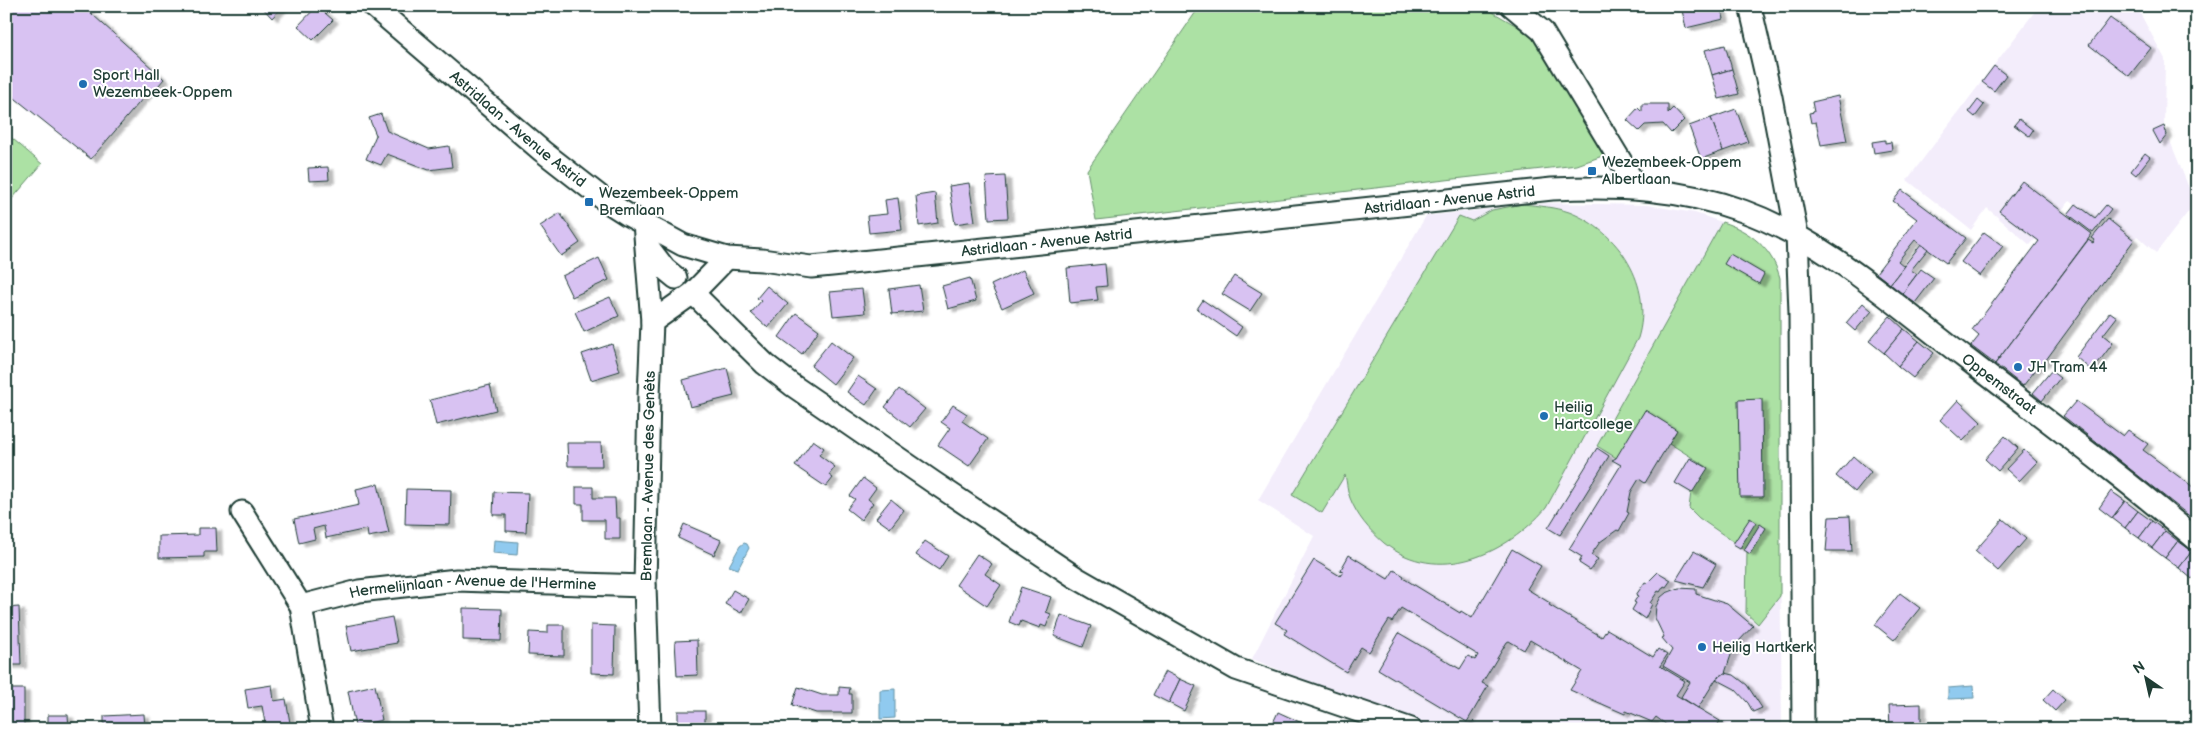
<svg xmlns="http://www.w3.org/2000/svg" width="2203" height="735" font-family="'Balsamiq Sans',sans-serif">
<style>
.built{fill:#f3edfb}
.green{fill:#ace1a4;stroke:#668f6c}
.water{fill:#90caef;stroke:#6392a4}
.building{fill:#d8c2f2;stroke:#1f3d34;filter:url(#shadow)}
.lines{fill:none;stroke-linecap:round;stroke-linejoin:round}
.minor-casing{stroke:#1f3d34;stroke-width:25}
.minor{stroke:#fff;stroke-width:21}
.poi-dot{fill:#1f6fb2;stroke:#fff;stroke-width:2}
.labels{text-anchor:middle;stroke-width:4;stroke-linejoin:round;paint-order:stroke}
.poi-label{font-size:15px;fill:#1f3d34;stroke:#fff;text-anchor:start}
.street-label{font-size:15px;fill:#1f3d34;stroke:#fff}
</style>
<defs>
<filter id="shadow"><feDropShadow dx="5.5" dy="3" stdDeviation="1" flood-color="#0004"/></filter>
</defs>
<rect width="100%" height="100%" fill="#fff"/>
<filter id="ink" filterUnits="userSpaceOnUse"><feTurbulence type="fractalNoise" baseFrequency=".02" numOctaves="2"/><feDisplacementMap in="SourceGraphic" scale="10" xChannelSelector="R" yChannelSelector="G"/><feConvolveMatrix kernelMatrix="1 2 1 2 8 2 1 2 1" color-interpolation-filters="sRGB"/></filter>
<g filter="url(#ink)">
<g class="built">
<path d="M2039,6H2136L2165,59L2164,126L2195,203L2156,253L2137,236L2134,240L2106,217L2100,222L2070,201L2030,245L1987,208L1971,230L1907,180Z"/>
<path d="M1548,203L1647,205L1695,213L1739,228L1751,235L1760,243L1778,269L1780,278L1781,331L1780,544L1782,729H1432L1407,717L1317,685L1252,659L1314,536L1258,500L1426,216Z"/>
</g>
<g class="green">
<path d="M1200,6H1482L1536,37L1608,154L1577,165L1096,220L1087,170Z"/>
<path d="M6,133L42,164L6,206Z"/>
<path d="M1523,204C1539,206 1554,207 1569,212C1619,231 1654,286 1638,338L1546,508C1507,554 1438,586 1384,543C1369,530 1357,516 1350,498C1347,491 1347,482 1345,475L1322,513L1292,495L1459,216L1472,221L1492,210Z"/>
<path d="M1722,222C1750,231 1772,248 1780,278V596L1758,624L1746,613L1747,551L1699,518L1689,508L1691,492L1707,467L1669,443L1676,432L1618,459L1597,446Z"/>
</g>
<g class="water">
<path d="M494,540L518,542L517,555L493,553Z"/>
<path d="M744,543L747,544L749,548L738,569L729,566L740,546Z"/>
<path d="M1973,686L1974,698L1948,699V688Z"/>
<path d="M895,689V718L880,719V690Z"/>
</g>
<g class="building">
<path d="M6,6H83L164,79L153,92L150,90L91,159L6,91V26L9,22L6,19Z"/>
<path d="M261,6H283L272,18Z"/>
<path d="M317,6L333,20L313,40L298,26Z"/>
<path d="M1681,6H1721L1724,19L1686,28Z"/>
<path d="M2110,18L2151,48L2129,76L2089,45Z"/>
<path d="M1725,45L1732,69L1712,75L1705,50Z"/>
<path d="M1994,66L2006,75L1994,91L1982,82Z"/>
<path d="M1732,69L1739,94L1719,99L1712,75Z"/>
<path d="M1838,96L1847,141L1821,145L1816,122L1811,123L1809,113L1814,112L1812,102Z"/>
<path d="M1978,100L1984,105L1975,117L1969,112Z"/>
<path d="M1642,104H1668V113L1673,108L1684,120L1671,133L1663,124L1645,125L1639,131L1627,120L1638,108L1642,112Z"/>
<path d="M1736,109L1748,142L1723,151L1711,118Z"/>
<path d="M381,114L387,131L429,149L449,146L452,167L429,170L387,154L381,165L366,159L376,135L369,118Z"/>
<path d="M1711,118L1723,151L1701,159L1689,126Z"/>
<path d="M2019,119L2033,130L2029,136L2014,125Z"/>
<path d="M2164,126L2167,135L2160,144L2153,131Z"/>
<path d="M1885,140V143L1891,142L1892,150L1874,153L1872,142Z"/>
<path d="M2145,153L2150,157L2136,175L2131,171Z"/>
<path d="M328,167L329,180L309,181L308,168Z"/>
<path d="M1005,176L1008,218L989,219L986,177Z"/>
<path d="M2022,181L2092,234L1995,364L1971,346L1979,336L1972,330L2039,241L1999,211Z"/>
<path d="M969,183L975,221L955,224L949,186Z"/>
<path d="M1902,190L1966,238L1946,263L1915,240L1898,261L1904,266L1890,284L1876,273L1917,219L1893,201Z"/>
<path d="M935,193L938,223L919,226L916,196Z"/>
<path d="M898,198L902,230L869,233L867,216L887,214L885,200Z"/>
<path d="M2076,204L2095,218L2106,205L2111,209L2093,233L2068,214Z"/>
<path d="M560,213L580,243L561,256L540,226Z"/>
<path d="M2108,219L2134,240L2043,364L2041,363L2023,386L1995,364L2088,240L2093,243L2095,240L2092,238Z"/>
<path d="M1984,232L2003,246L1980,276L1961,262Z"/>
<path d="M1921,244L1928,249L1911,270L1917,274L1902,294L1890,284Z"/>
<path d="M1730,254L1764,274L1759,284L1724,264Z"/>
<path d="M599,258L609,280L572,297L562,276Z"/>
<path d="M1105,264L1107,286L1096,287L1098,300L1070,303L1067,268Z"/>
<path d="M1921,269L1934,278L1915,303L1902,294Z"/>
<path d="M1023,270L1034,293L1002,308L991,285Z"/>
<path d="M1234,276L1262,293L1250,311L1222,294Z"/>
<path d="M970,278L976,301L948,309L942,286Z"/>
<path d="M919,285L923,311L892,314L889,289Z"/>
<path d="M767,286L788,304L768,328L751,313L761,301L757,298Z"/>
<path d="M862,289L865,313L833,316L830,292Z"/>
<path d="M610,297L619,316L584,332L575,312Z"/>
<path d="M1203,300L1242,327L1236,336L1197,309Z"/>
<path d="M1863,303L1872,311L1855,331L1846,323Z"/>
<path d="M2110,312L2117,317L2103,335L2113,343L2092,371L2076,357Z"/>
<path d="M796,313L819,330L802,354L779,337Z"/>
<path d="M1890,316L1904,329L1884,353L1869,341Z"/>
<path d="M1904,329L1919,341L1898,366L1884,353Z"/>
<path d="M831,341L853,358L833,384L811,366Z"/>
<path d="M1919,341L1934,353L1913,378L1898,366Z"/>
<path d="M612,344L620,371L591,380L582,354Z"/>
<path d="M727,368L734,396L690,407L683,380Z"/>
<path d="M2051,371L2060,378L2042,401L2033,393Z"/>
<path d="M858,376L877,389L866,405L847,392Z"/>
<path d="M490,385L496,410L436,425L430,400Z"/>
<path d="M899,389L925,409L910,427L885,407Z"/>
<path d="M1762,399L1763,497H1740L1738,400Z"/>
<path d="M1958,400L1981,422L1963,441L1940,420Z"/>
<path d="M2076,401L2123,436L2128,430L2148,444L2143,450L2197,490V522L2063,416Z"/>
<path d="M953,405L967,414L962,421L988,439L969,466L938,445L950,428L941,422Z"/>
<path d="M1645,410L1677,430L1645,483L1639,479L1631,492L1627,512L1629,513L1619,531L1617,530L1600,542L1591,555L1598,559L1590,570L1579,563L1582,557L1569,549L1621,465L1612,460L1616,458Z"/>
<path d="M2005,436L2018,448L1998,471L1985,459Z"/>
<path d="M813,440L824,448L819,455L835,467L829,475L833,478L826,487L795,466Z"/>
<path d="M567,443H601L602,466H568Z"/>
<path d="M1597,448L1609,456L1560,535L1548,528Z"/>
<path d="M2024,450L2037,462L2019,481L2006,469Z"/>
<path d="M1853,456L1871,472L1855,492L1836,476Z"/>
<path d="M1690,458L1708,468L1692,493L1675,483Z"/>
<path d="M863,478L876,488L868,499L873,503L861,520L847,509L855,499L850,496Z"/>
<path d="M378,484L389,533L368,537L367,529L326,538L324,526L313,529L315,539L299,543L294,519L359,505L356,489Z"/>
<path d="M576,487H593V498H615L616,518H620V539H605V520H583V504H576Z"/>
<path d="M406,489L451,490L450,525L405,524Z"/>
<path d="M2111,491L2125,501L2112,518L2099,508Z"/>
<path d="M494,492L528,493L526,532L506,531V515H493Z"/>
<path d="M891,499L904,510L890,528L876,518Z"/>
<path d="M2125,501L2138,511L2125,528L2112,518Z"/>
<path d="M2138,511L2152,521L2139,538L2125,528Z"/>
<path d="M1850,516L1852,551H1826L1829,517Z"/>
<path d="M1750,518L1756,522L1740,548L1733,544Z"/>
<path d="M2003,519L2026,539L1998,571L1975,551Z"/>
<path d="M2152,521L2165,531L2152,548L2139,538Z"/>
<path d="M684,524L721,540L714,555L678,538Z"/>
<path d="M1760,524L1766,528L1750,554L1744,550Z"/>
<path d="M198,528H216L217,552H204V557L159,558V536L198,535Z"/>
<path d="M2165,531L2178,541L2165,558L2152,548Z"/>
<path d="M925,541L948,556L939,570L916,555Z"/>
<path d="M2178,541L2192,551L2179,568L2165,558Z"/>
<path d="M1512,549L1541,566L1527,589L1550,603L1549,605L1602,637L1607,629L1653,657L1658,649L1667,655L1660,666L1685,681L1676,695L1720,721L1715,729H1672L1656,717L1652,722L1626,711L1625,714L1570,690L1582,671L1530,640L1524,650L1509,641L1507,642L1482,683L1488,686L1467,722L1378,669L1399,633L1460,669L1468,656L1475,660L1478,655L1401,608L1392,622L1389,620L1369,652L1361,647L1346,672L1284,634L1287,630L1275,623L1314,560L1340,576L1343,572L1340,571L1349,555L1388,579L1394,570L1404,576L1403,578L1460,613L1461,611L1472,618Z"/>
<path d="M1694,551L1716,564L1703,587L1676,580Z"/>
<path d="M2192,551L2197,555V573L2192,579L2179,568Z"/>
<path d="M977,554L992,564L985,574L1001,585L987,606L956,585Z"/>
<path d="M1658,572L1671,580L1666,587L1664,586L1660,592L1658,591L1650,603L1652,604L1645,619L1632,610L1636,603L1634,602L1638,596L1636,595L1645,582L1647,583Z"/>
<path d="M1021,587L1051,597L1046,612L1051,614L1046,627L1041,625L1040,628L1021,621L1019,626L1009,622Z"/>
<path d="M1679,588L1696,589V594L1727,604L1753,626L1739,641L1731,655L1725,673L1716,679L1698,708L1681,697L1690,682L1663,666L1672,650L1662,638L1664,637L1655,618L1656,606L1661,597L1666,593Z"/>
<path d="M733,590L749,599L741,613L725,604Z"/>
<path d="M1900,593L1920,608L1894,640L1875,625Z"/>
<path d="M19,607L21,665H6V608Z"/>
<path d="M463,608L502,609L501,641L463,640Z"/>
<path d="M1061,615L1091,626L1083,647L1054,636Z"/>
<path d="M392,617L397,643L351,651L346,626Z"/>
<path d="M548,625H564V656L528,655L529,632L548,633Z"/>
<path d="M591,625L615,626L614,674L591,673Z"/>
<path d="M697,640L698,675L677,676L675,641Z"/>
<path d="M1165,671L1180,679L1169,703L1153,695Z"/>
<path d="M1725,673L1734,675L1747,685L1762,708L1753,712L1748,703L1735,689L1716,679Z"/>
<path d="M1180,679L1196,686L1184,711L1169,703Z"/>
<path d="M272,685L274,701L286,699L291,729H266L262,706L248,708L245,689Z"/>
<path d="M375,685L382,720L355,726L348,691Z"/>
<path d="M798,687L822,695H839V687L850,688L849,694H852V713H816L792,705Z"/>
<rect x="6" y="689" width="18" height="40"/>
<path d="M2053,689L2065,700L2055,711L2043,700Z"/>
<path d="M1921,704V729H1890L1889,705Z"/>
<rect x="678" y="711" width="27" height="18"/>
<path d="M1278,712L1306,725L1304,729H1270Z"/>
<path d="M144,714L145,729H104V716Z"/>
<path d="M48,715H68L69,729H48Z"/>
<path d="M1195,723L1209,728L1212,726L1217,729H1192Z"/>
</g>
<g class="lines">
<g class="minor-casing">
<g id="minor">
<path id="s1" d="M373,6L542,151L606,201L628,215L683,245L727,258L762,260L811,267L832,265L1552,189C1619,186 1679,188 1743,211C1826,241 1894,304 1964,357C2042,417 2122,476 2197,540"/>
<path d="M1512,6L1542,31L1637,188"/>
<path d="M1750,6L1771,97L1797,235L1800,313L1803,729"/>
<path d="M644,223L652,322L649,395L645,586L650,729"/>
<path d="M646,244L665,269L676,278"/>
<path d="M693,293L765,364L792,385L933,482L1075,577L1236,669L1411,729"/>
<path d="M652,322L693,293L727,258"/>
<path d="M242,512L301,606L322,729"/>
<path id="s2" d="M301,606L359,591L457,580L645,586"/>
</g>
</g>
<use href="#minor" class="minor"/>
</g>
</g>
<g class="poi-dot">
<circle cx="83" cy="84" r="5"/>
<rect x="1587" y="166" width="10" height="10" rx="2.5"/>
<rect x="584" y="197" width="10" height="10" rx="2.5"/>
<circle cx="2018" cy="367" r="5"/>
<circle cx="1544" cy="416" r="5"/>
<circle cx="1702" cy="647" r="5"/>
</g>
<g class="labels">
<g class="poi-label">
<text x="93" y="80">Sport Hall<tspan x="93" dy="17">Wezembeek-Oppem</tspan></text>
<text x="1602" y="167">Wezembeek-Oppem<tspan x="1602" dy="17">Albertlaan</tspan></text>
<text x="599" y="198">Wezembeek-Oppem<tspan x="599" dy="17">Bremlaan</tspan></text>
<text x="2028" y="372">JH Tram 44</text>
<text x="1554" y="412">Heilig<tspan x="1554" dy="17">Hartcollege</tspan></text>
<text x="1712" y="652">Heilig Hartkerk</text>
</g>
<g class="street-label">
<text dy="5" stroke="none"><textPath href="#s1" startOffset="190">Astridlaan - Avenue Astrid</textPath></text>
<text dy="5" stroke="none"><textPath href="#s1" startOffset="1165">Astridlaan - Avenue Astrid</textPath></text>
<text dy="5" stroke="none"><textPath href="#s1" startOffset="760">Astridlaan - Avenue Astrid</textPath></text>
<text dy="5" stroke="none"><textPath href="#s1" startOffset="1772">Oppemstraat</textPath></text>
<text transform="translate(648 476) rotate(-89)" y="5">Bremlaan - Avenue des Genêts</text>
<text dy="5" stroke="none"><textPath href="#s2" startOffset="174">Hermelijnlaan - Avenue de l'Hermine</textPath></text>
</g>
</g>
<rect width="2203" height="735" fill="none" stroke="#fff" stroke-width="25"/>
<rect x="12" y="12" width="2178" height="710" fill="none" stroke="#1f3d34" stroke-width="2" filter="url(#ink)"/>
<g transform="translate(2146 678) rotate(326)" stroke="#ffffff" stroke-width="4" paint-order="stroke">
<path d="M0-4L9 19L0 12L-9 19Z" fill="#1f3d34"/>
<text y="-8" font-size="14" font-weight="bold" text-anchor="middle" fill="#1f3d34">N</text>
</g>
</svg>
